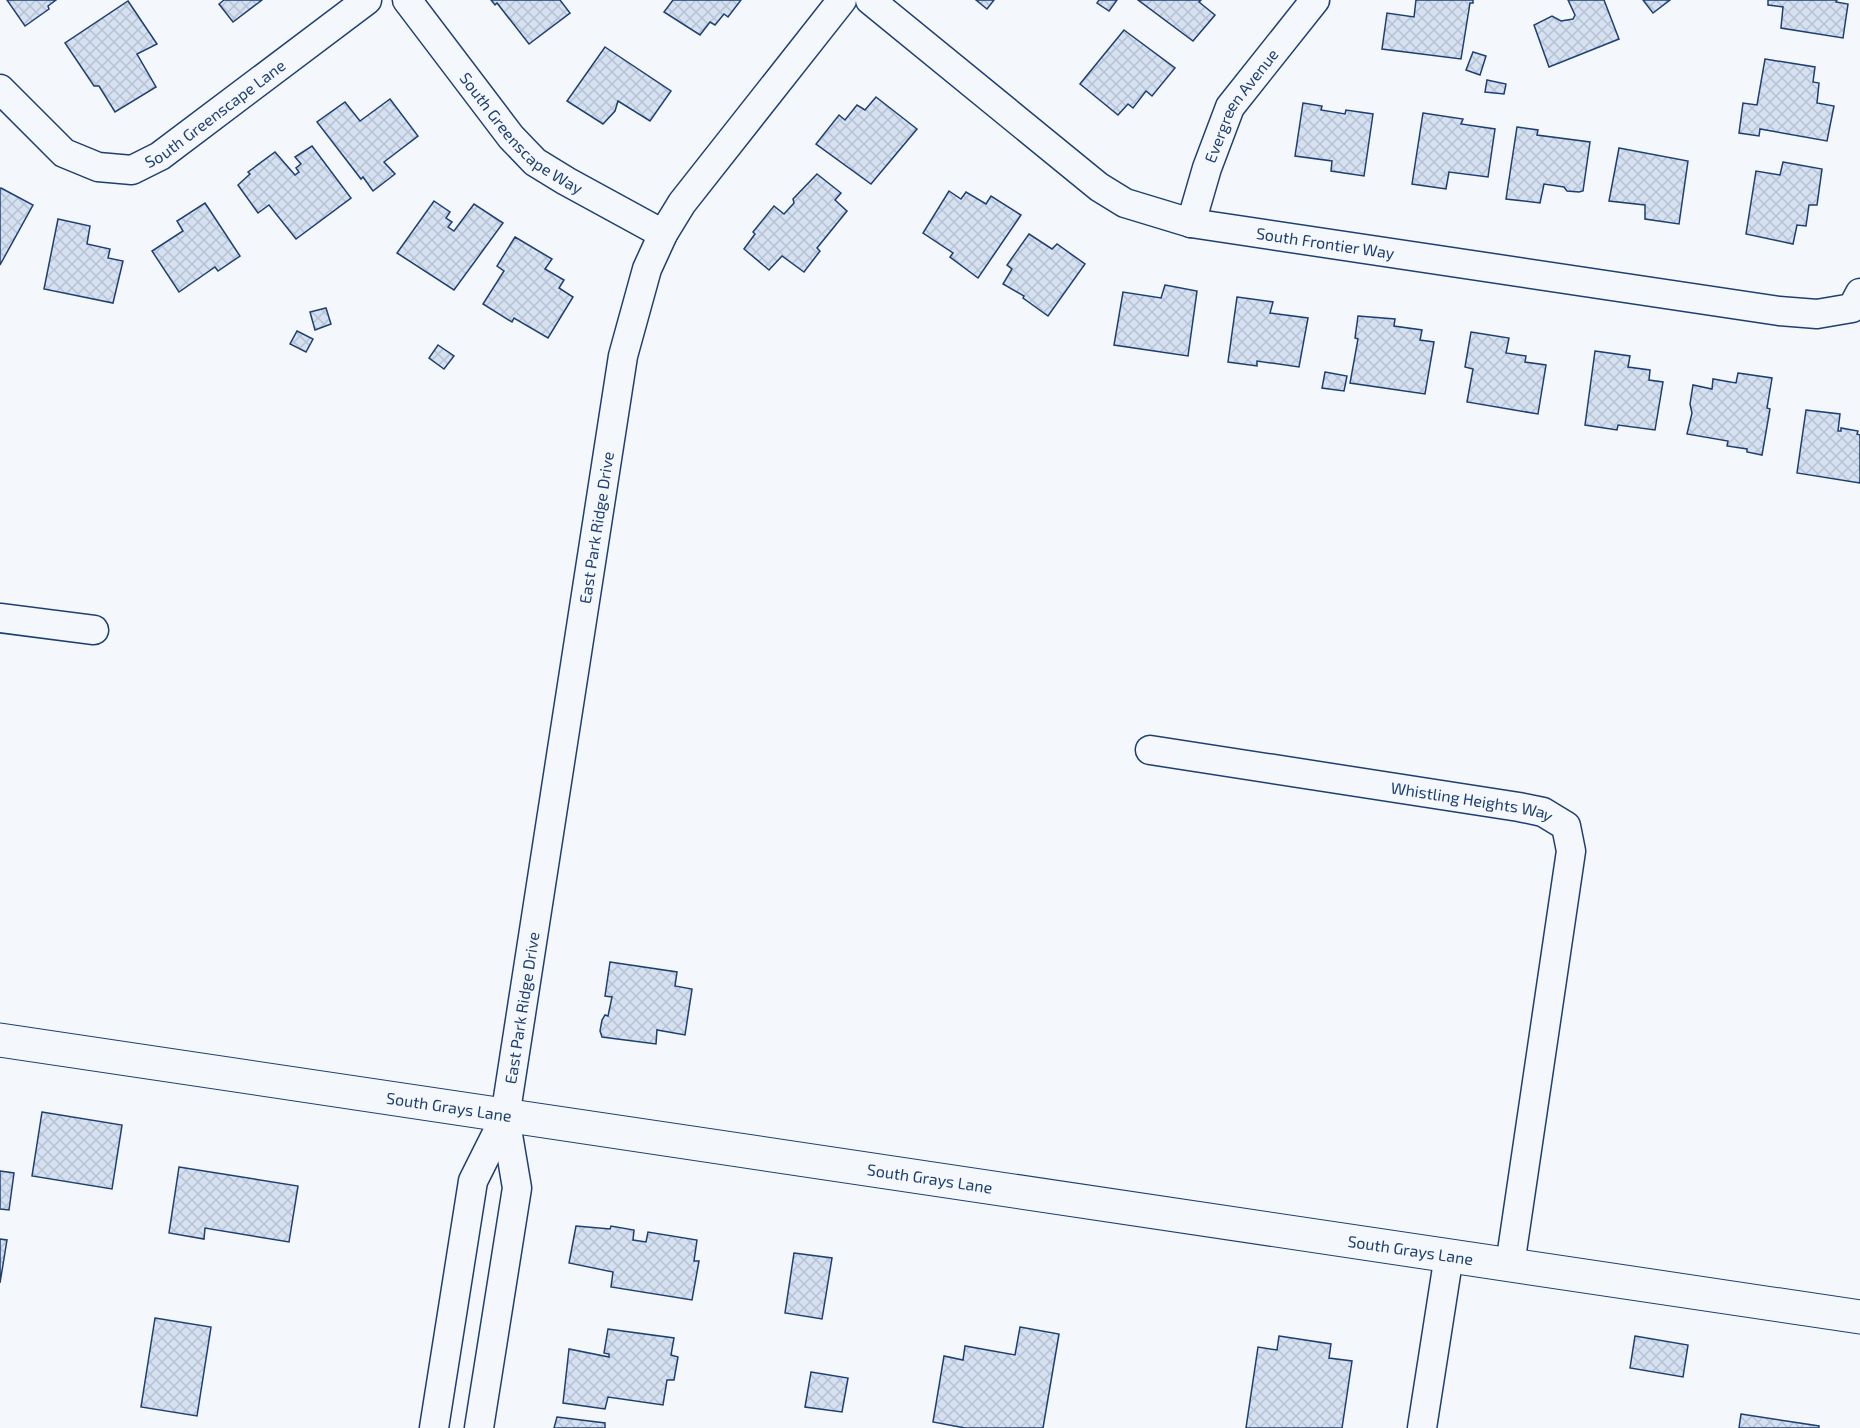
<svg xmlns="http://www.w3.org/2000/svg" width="1860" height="1428" font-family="'Exo 2',sans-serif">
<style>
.building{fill:url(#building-cross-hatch);stroke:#1d3f73;stroke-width:1.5}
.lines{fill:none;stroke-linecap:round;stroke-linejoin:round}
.street-casing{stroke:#1d3f73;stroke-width:31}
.secondary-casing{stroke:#1d3f73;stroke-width:35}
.street{stroke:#f4f7fb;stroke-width:28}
.secondary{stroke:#f4f7fb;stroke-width:33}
.labels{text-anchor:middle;stroke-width:4.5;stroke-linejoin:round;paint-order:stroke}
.street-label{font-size:16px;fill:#1d3f73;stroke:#f4f7fb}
</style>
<defs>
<pattern id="building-cross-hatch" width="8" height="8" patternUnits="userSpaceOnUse" patternTransform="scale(1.5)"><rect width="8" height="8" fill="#d5e0f0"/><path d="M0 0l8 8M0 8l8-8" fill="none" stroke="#b6c1d1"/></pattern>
</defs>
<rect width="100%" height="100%" fill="#f4f7fb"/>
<g class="building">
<path d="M7,0H56L48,6L49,9L25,26Z"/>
<path d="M224,0H262L233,22L219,4Z"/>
<path d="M491,0H560L570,13L529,44L497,3L495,5Z"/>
<path d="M673,0H741L728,17L724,14L715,25L710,22L700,35L664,12Z"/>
<path d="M976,0H994L987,9Z"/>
<path d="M1099,0H1117L1109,11L1097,3Z"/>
<path d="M1138,0H1201L1199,2L1215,15L1193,41Z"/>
<path d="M1416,0H1473V3H1470L1461,59L1382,49L1387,13L1414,17Z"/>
<path d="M1568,0H1604L1619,39L1549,67L1534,25L1552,16L1561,21L1573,19L1575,15Z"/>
<path d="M1643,0H1670L1653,13Z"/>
<path d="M1768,0H1837L1836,2L1848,4L1843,38L1781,28L1783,7L1768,5Z"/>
<path d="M128,1L157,44L137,54L156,87L115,112L99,86H94L65,43Z"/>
<path d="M1124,30L1175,68L1152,96L1146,91L1133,108L1128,104L1118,115L1080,84Z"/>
<path d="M605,47L671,91L650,121L618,101L615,111L603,124L567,101Z"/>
<path d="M1473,52L1486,56L1480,75L1466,70Z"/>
<path d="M1765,59L1815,67L1813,82L1819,83L1817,103L1834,106L1827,141L1760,129L1759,136L1739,133L1743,103L1757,105Z"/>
<path d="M1487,80L1506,84L1504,94L1485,92Z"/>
<path d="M876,97L917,129L871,184L816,144L839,115L845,120L857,105L865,110Z"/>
<path d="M390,99L418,136L384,162L395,174L373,191L363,177L361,179L317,122L345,102L360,121Z"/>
<path d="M1303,103L1322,106L1321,110L1345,114L1346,110L1373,114L1364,176L1331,171L1332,161L1295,156Z"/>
<path d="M1423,113L1463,119L1461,124L1495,129L1488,177L1449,172L1446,189L1412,184Z"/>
<path d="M1517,127L1538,130L1537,135L1590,142L1583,191L1579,192L1567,191L1564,187L1544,184L1540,203L1506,199Z"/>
<path d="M312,146L351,198L296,239L269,205L258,213L238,185L250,174L248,172L275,152L295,175L299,172L296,168L301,164L295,157Z"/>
<path d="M1619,148L1688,161L1679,224L1645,219V205L1609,201Z"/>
<path d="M1783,162L1822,169L1817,205H1809L1806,226L1797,225L1793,244L1746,234L1756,171L1780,175Z"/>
<path d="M817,174L841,193L835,200L847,211L817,248L820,251L804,272L782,256L769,270L744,249L755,234L753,232L774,206L784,214L794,203L793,199Z"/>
<path d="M1,188L33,205L0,265V189Z"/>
<path d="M949,191L961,199L966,192L986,204L991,196L1021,215L978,278L950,257L953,253L923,233Z"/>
<path d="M434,201L450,212L446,218L452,222L448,227L454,231L474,204L503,223L454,290L397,253Z"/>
<path d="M205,203L240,256L218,271L215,267L179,292L152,251L183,231L177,221Z"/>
<path d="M58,219L90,226L87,244L110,249L108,258L123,261L113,303L44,289Z"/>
<path d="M1029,234L1052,249L1057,244L1085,264L1048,316L1023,298L1024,296L1003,284L1012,269L1007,265Z"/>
<path d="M515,237L552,259L545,269L564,280L559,288L573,297L548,338L514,318L512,322L483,304L504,271L497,266Z"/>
<path d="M1165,285L1197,291L1188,356L1114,345L1123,292L1161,298Z"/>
<path d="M1237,297L1273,302L1270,313L1308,318L1299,367L1257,361V366L1228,362Z"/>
<path d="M326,308L331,324L315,330L310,312Z"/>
<path d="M1358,316L1395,319L1394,326L1422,330L1420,340L1434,342L1425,394L1350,383L1358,339L1355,338Z"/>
<path d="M297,331L313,339L306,352L290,344Z"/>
<path d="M1471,332L1509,338L1506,353L1526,356L1525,362L1546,365L1538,414L1467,402L1473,369L1465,367Z"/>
<path d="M438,345L454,356L444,369L429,358Z"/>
<path d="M1595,351L1630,356L1628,367L1650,370L1649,380L1663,382L1655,430L1618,425L1617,430L1585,425Z"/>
<path d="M1325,372L1347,376L1344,391L1322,388Z"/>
<path d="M1738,373L1772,378L1767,408L1770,409L1762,455L1747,452V449L1727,446L1728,441L1687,434L1692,413L1690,404L1693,385L1712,389L1713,379L1736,383Z"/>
<path d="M1806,410L1840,414L1838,431H1841V428L1858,431L1857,434L1860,435V483L1797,473Z"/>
<path d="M610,962L677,972L675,986L692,989L685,1035L657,1030L656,1044L602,1037L600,1031L602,1020L605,1015L608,1016L612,997L605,996Z"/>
<path d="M42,1112L122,1125L112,1189L32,1176Z"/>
<path d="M179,1167L298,1186L289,1242L205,1228L204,1239L169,1233Z"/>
<path d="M0,1171L14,1173L9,1210L0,1209Z"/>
<path d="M576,1226L610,1229L611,1226L634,1230L633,1240L646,1242L648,1232L697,1240L694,1261H699L692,1300L611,1287L613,1272L569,1263Z"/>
<path d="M0,1239L7,1240L0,1283Z"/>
<path d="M794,1253L832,1258L822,1319L785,1313Z"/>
<path d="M155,1318L211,1327L197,1416L141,1407Z"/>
<path d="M1020,1327L1059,1334L1043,1428H965L933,1422L944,1356L963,1360L965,1346L1015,1355Z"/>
<path d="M608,1329L674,1338L671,1355L678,1357L674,1380H667L663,1405L608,1397L605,1409L563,1403L569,1349L609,1357V1354L604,1353Z"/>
<path d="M1279,1336L1331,1344L1329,1358L1352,1361L1342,1428H1246L1258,1347L1277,1350Z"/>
<path d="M1635,1336L1688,1345L1683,1377L1630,1368Z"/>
<path d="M811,1372L848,1378L842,1412L805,1407Z"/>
<path d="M1741,1414L1819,1426V1428H1739Z"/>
<path d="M557,1417L605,1423V1428H554Z"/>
</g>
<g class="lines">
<g class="street-casing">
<g id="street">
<path id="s1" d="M407,0L511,137L535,162L566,181L663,234"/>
<path id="s2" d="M870,0L1099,187L1125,203L1191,223L1779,311L1817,314L1852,308L1860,293"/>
<path id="s3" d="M0,89L64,153L98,167L132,170L160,156L367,0"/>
<path id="s4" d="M1191,223L1207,168L1230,107L1315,0"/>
<path d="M0,618L94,630"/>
<path id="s5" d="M1150,750L1519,807L1543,812L1566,826L1571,851L1510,1265"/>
<path id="s6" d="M434,1428L473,1181L505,1117L623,356L647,269L663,234L682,203L842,0"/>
<path d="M479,1428L517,1188L505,1117"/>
<path d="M1422,1428L1449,1255"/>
</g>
</g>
<g class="secondary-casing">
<g id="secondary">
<path id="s7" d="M0,1040L1860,1317"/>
</g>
</g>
<use href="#street" class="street"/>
<use href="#secondary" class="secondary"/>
</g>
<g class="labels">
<g class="street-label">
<text dy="6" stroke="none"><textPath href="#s4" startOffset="129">Evergreen Avenue</textPath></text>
<text dy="6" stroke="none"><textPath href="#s3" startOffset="262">South Greenscape Lane</textPath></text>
<text dy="6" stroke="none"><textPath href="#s1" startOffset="177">South Greenscape Way</textPath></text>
<text dy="6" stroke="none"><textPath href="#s2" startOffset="531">South Frontier Way</textPath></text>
<text dy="6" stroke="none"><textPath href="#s6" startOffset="918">East Park Ridge Drive</textPath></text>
<text dy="6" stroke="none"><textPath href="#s5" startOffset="326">Whistling Heights Way</textPath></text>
<text dy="6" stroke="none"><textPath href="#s6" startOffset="432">East Park Ridge Drive</textPath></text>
<text dy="6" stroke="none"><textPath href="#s7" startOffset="454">South Grays Lane</textPath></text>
<text dy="6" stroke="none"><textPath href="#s7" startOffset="940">South Grays Lane</textPath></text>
<text dy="6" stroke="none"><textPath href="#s7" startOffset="1426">South Grays Lane</textPath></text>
</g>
</g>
</svg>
